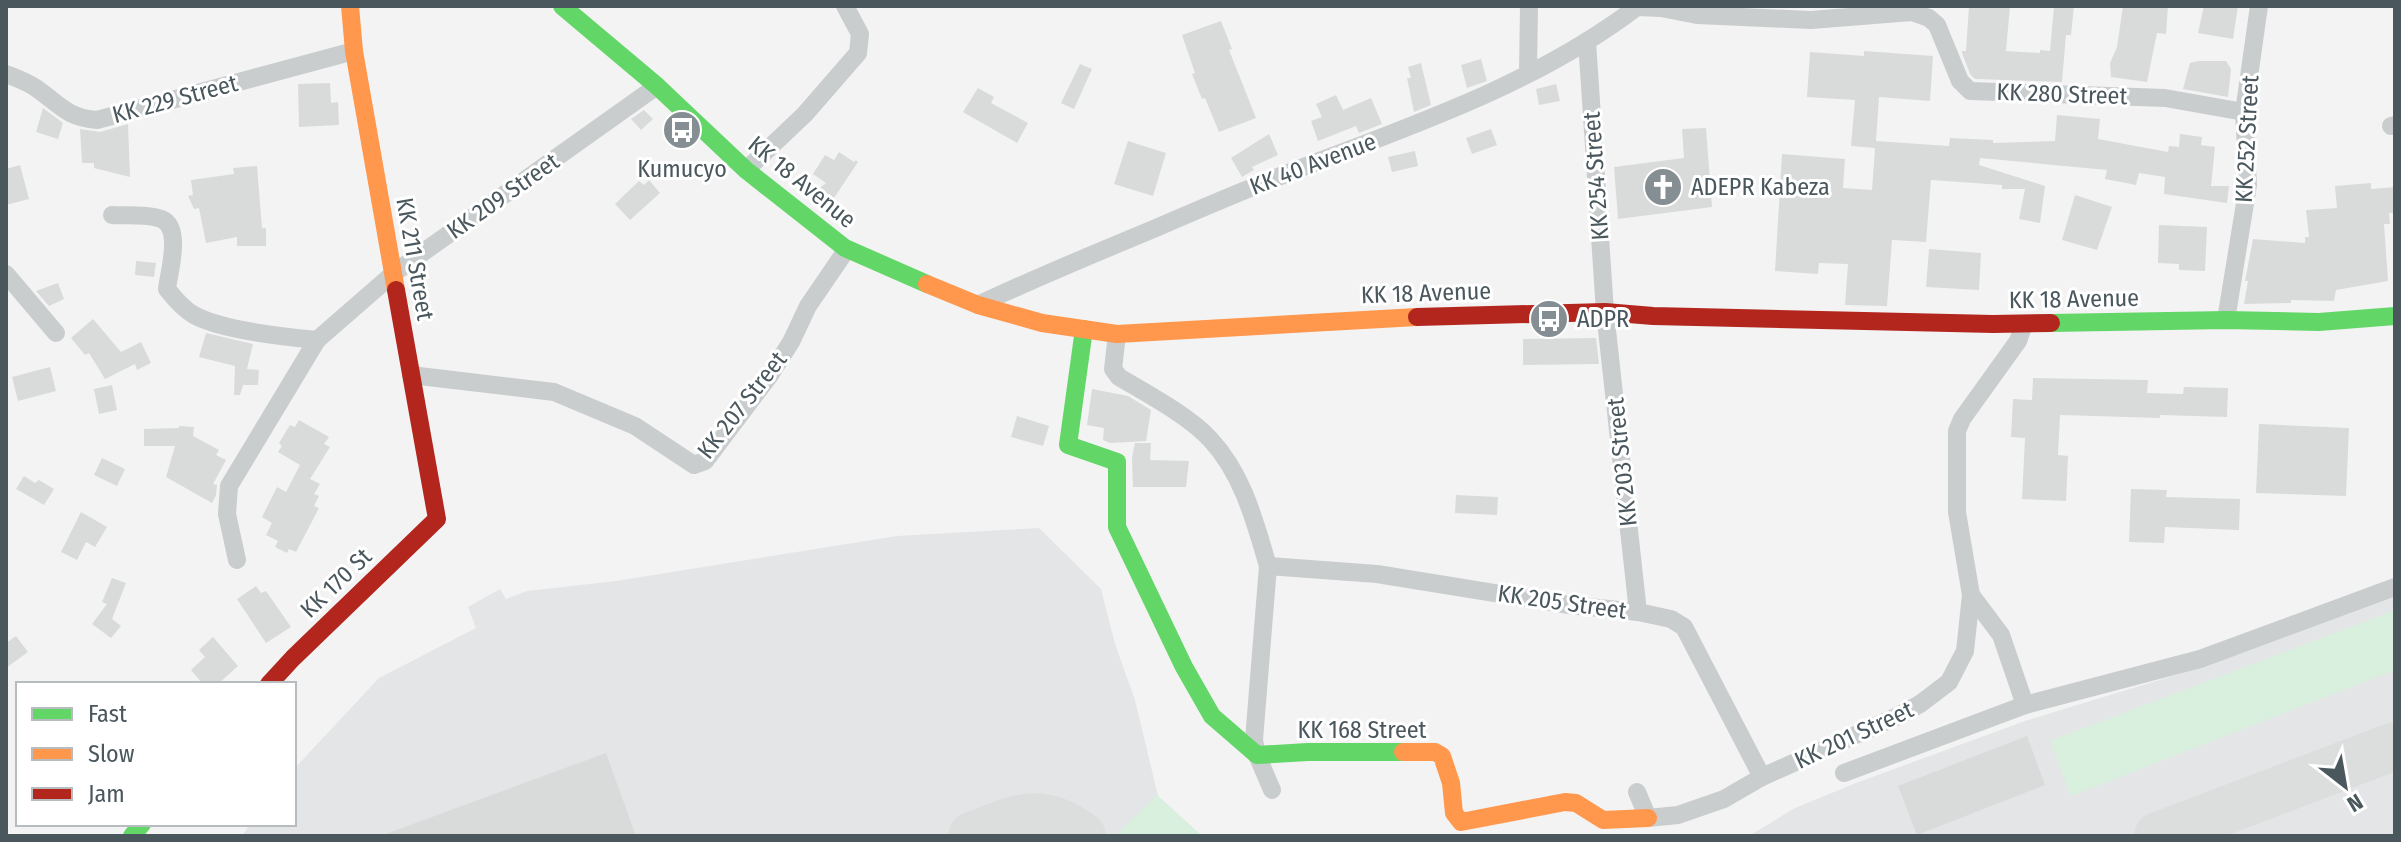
<svg xmlns="http://www.w3.org/2000/svg" width="2401" height="842" font-family="'Fira Sans Condensed',sans-serif">
<style>
.airport{fill:#e3e5e6}
.green{fill:#d9f0de}
.lines{fill:none;stroke-linecap:round;stroke-linejoin:round}
.taxiway{stroke:#dcdede;stroke-width:48}
.building{fill:#d9dbdb}
.street{stroke:#cacdce;stroke-width:18}
.fast{stroke:#63d668;stroke-width:18}
.slow{stroke:#ff974d;stroke-width:18}
.jam{stroke:#b3261e;stroke-width:18}
.labels{text-anchor:middle;stroke-width:6;stroke-linejoin:round;paint-order:stroke}
.street-label{font-size:24px;fill:#4a585e;stroke:#fff}
.poi-label{font-size:24px;fill:#4a585e;stroke:#fff;text-anchor:start}
</style>
<rect width="100%" height="100%" fill="#f3f3f3"/>
<g class="airport">
<path d="M1039,528L1101,589L1115,644L1135,700L1158,796L1202,836H242L250,824H294V769L379,678L476,628L468,607L500,589L506,599L527,591L616,581L897,536Z"/>
<path d="M2395,597V836H1749L1795,808L1856,783L2025,721L2199,668Z"/>
</g>
<g class="green">
<path d="M2395,610V670L2071,796L2050,741Z"/>
<path d="M1157,795L1158,796L1202,836H1115Z"/>
</g>
<g class="lines">
<g class="taxiway">
<path d="M972,836C1017,819 1039,804 1082,836"/>
<path d="M2158,836L2395,746"/>
</g>
</g>
<g class="building">
<path d="M1969,6H2010L2006,51L2040,53V50L2050,51L2054,6H2074L2071,35H2066L2062,82L1975,79L1970,74L1962,53V51H1966Z"/>
<path d="M2123,6H2168L2166,34L2157,33L2147,82L2111,77L2110,63L2117,47Z"/>
<path d="M2204,6H2238L2233,39L2198,33Z"/>
<path d="M1221,21L1232,49L1229,50L1256,118L1219,132L1205,98L1202,99L1192,74L1195,73L1182,35Z"/>
<path d="M1864,51L1933,56L1930,101L1879,97L1876,141L1949,146L1950,138L1993,140V143L2055,141L2057,115L2100,119L2098,139L2168,152L2169,146L2179,147L2180,134L2202,137L2201,145L2215,147L2211,186H2229L2227,203L2164,194L2165,177L2139,173L2136,185L2105,179L2107,170L1980,158L1979,165L2045,186L2040,223L2019,219L2025,189H2002V185L1931,180L1926,242L1892,240L1887,306L1845,305L1848,264L1819,263L1818,274L1775,271L1782,154L1845,159L1843,188L1872,190L1875,148L1851,146L1855,100L1807,97L1810,52L1864,56Z"/>
<path d="M1481,59L1487,81L1467,88L1461,65Z"/>
<path d="M2198,61H2226L2231,69L2228,97L2183,89L2190,63Z"/>
<path d="M1421,63L1431,105L1414,112L1407,78H1411L1408,67Z"/>
<path d="M1080,64L1092,69L1074,109L1061,103Z"/>
<path d="M330,83L331,103L338,102L339,125L299,127L298,84Z"/>
<path d="M1556,84L1560,101L1539,105L1536,89Z"/>
<path d="M978,88L994,97L991,103L1028,123L1017,143L963,112Z"/>
<path d="M1336,95L1343,110L1371,98L1382,124L1359,133L1356,126L1318,141L1311,121L1322,117L1316,104Z"/>
<path d="M43,108L63,123L58,139L36,132Z"/>
<path d="M644,110L653,119L641,130L631,119Z"/>
<path d="M128,124L130,177L94,168V163H82L80,129L100,132Z"/>
<path d="M1706,128L1712,207L1618,219L1614,167L1684,158L1682,129Z"/>
<path d="M1491,129L1497,145L1472,154L1466,138Z"/>
<path d="M1269,134L1278,155L1252,167L1254,170L1242,177L1231,158Z"/>
<path d="M1128,141L1166,153L1153,196L1114,184Z"/>
<path d="M1415,151L1418,166L1392,172L1388,157Z"/>
<path d="M839,152L854,162L856,160L858,162L830,204L818,189L826,183L813,174L825,155L834,160Z"/>
<path d="M20,165L29,199L6,205V169Z"/>
<path d="M257,166L262,228H266V246H237V237L206,243L199,208L194,209L188,196L193,195L191,180L234,174L233,168Z"/>
<path d="M649,180L660,193L630,220L615,204L639,181L644,185Z"/>
<path d="M2371,183V189L2395,187V213H2389L2390,224H2384L2388,281L2336,290L2334,301L2291,300V303L2244,304L2248,281H2245L2253,239L2305,243V237H2309L2306,210L2337,208L2335,186Z"/>
<path d="M2075,195L2112,207L2097,250L2062,240Z"/>
<path d="M2159,225L2207,227L2205,271L2179,270V264L2158,263Z"/>
<path d="M1929,249L1981,253L1979,290L1926,287Z"/>
<path d="M136,261L156,263L154,277L135,275Z"/>
<path d="M58,283L64,299L49,306L36,291Z"/>
<path d="M93,319L121,352L141,342L151,363L137,370L135,364L105,379L89,353L85,355L71,338Z"/>
<path d="M206,333L253,344L247,369L259,370L258,385H243L240,395H234L235,366L199,357Z"/>
<path d="M1596,338L1599,364L1523,365V339Z"/>
<path d="M50,367L56,391L18,401L12,377Z"/>
<path d="M2033,378L2148,380L2147,393L2183,394L2184,387L2228,388L2227,417L2160,415V418L2060,415L2058,455L2068,456L2066,501L2022,499L2025,438L2011,437L2013,399L2032,400Z"/>
<path d="M112,385L117,410L99,414L94,389Z"/>
<path d="M1092,389L1128,396L1151,410L1146,441L1110,443L1103,440L1104,428L1087,425Z"/>
<path d="M1017,416L1049,426L1043,446L1011,437Z"/>
<path d="M299,420L329,437L324,444L330,447L310,479L320,484L314,494L319,496L314,506L319,508L296,552L289,549L287,553L275,547L278,541L266,535L272,523L262,517L277,487L286,492L300,465L278,452L282,446L279,443L290,425L295,427Z"/>
<path d="M2259,424L2349,428L2346,496L2256,493Z"/>
<path d="M179,426L194,427L193,436L219,450L216,455L226,460L213,484L217,485L216,495L212,503L166,477L175,446H144V429L179,428Z"/>
<path d="M1135,443H1151L1150,460L1189,461L1186,487H1133L1132,458Z"/>
<path d="M102,458L125,469L117,486L94,475Z"/>
<path d="M24,476L35,483L39,480L54,489L44,505L16,489Z"/>
<path d="M2131,489L2167,490L2166,497L2240,499L2239,530L2165,527L2164,543L2129,542Z"/>
<path d="M1456,495L1498,497L1497,515L1455,513Z"/>
<path d="M81,512L107,527L95,547L86,542L77,560L61,552Z"/>
<path d="M112,578L126,583L112,619L121,626L111,638L92,624L107,604L102,602Z"/>
<path d="M256,586L261,593L266,591L291,627L266,643L237,599Z"/>
<path d="M16,636L28,652L6,668V643Z"/>
<path d="M213,637L238,666L218,684H203L191,670L205,657L199,650Z"/>
<path d="M2027,736L2045,785L1917,835L1898,786Z"/>
<path d="M606,753L636,836H386V834Z"/>
</g>
<g class="lines">
<g class="street">
<path d="M1637,7L1661,8L1697,15L1811,20L1912,12L1929,18L1937,25L1960,81L1970,91L2165,98L2244,112"/>
<path d="M1587,41L1605,312L1638,612"/>
<path d="M1528,73L1529,6"/>
<path d="M6,74C16,78 27,82 36,88C59,104 67,118 97,120L354,51"/>
<path d="M2391,126L2395,125"/>
<path d="M746,170L805,114L858,53L860,34L845,6"/>
<path d="M112,215C127,216 144,214 158,218C184,223 169,271 167,289C174,298 183,309 194,315C221,330 285,337 317,340L394,273L657,86"/>
<path d="M6,274L56,333"/>
<path d="M978,305C1037,277 1096,253 1156,228C1202,208 1249,188 1296,170C1413,125 1538,83 1638,6"/>
<path d="M2226,320L2248,185L2244,112L2259,6"/>
<path d="M1117,334L1113,369L1119,377C1146,393 1189,416 1210,439C1243,474 1255,522 1268,566L1377,574L1569,605L1638,612L1671,619L1684,627L1762,777"/>
<path d="M411,375L554,392L635,426L694,465L705,461L770,375L791,342L808,306L847,249"/>
<path d="M237,560L227,514L229,486L317,340"/>
<path d="M1268,566L1254,740L1257,755L1272,790"/>
<path d="M1971,595L2001,635L2025,705"/>
<path d="M1844,773L2025,705L2200,659L2395,587"/>
<path d="M1637,792L1648,818L1678,815L1724,799L1762,777L1898,716L1920,704L1949,682L1965,651L1971,595L1957,512V431L1962,419L2018,341L2024,324"/>
</g>
<g class="fast">
<path d="M562,6L657,86L746,170L845,248L927,284"/>
<path d="M2051,323L2226,320L2319,322L2395,316"/>
<path d="M1084,329L1068,445L1117,462V527L1184,667L1212,716L1257,755L1308,752H1403"/>
<path d="M132,836L142,824"/>
</g>
<g class="slow">
<path d="M350,6L354,51L396,290"/>
<path d="M927,284L978,305L1042,323L1117,334L1417,317"/>
<path d="M1403,752H1435L1442,756L1451,783L1454,813L1461,822L1565,802L1576,803L1603,820L1648,818"/>
</g>
<g class="jam">
<path d="M1417,317L1605,312L1653,316L1993,324L2051,323"/>
<path d="M269,684L293,658L437,519L396,290"/>
</g>
</g>
<defs>
<g id="bus-disc" transform="scale(2)"><circle r="9.5" fill="#858e92" stroke="#fff"/><path d="M-5-6H5V4H4V6H2V4H-2V6H-4V4H-5ZM-3.5-4V0h7V-4ZM-3.5 1.2v1.5H-2V1.2ZM2 1.2v1.5H3.5V1.2Z" fill="#fff"/></g>
<g id="church-disc" transform="scale(2)"><circle r="9.5" fill="#858e92" stroke="#fff"/><path d="M-1.2-6h2.4v3.5h3.3v2.4h-3.3V6h-2.4V-.1h-3.3v-2.4h3.3Z" fill="#fff"/></g>
</defs>
<g fill-rule="evenodd">
<use href="#bus-disc" x="682" y="130"/>
<use href="#church-disc" x="1663" y="187"/>
<use href="#bus-disc" x="1549" y="319"/>
</g>
<g class="labels">
<g class="street-label">
<text transform="translate(2062 94) rotate(2)" y="8">KK 280 Street</text>
<text transform="translate(175 99) rotate(-15)" y="8">KK 229 Street</text>
<text transform="translate(2247 139) rotate(-87)" y="8">KK 252 Street</text>
<text transform="translate(1313 164) rotate(-21)" y="8">KK 40 Avenue</text>
<text transform="translate(1596 176) rotate(-94)" y="8">KK 254 Street</text>
<text transform="translate(802 182) rotate(39)" y="8">KK 18 Avenue</text>
<text transform="translate(503 196) rotate(-35)" y="8">KK 209 Street</text>
<text transform="translate(415 259) rotate(80)" y="8">KK 211 Street</text>
<text transform="translate(1426 293) rotate(-2)" y="8">KK 18 Avenue</text>
<text transform="translate(2074 299) rotate(-1)" y="8">KK 18 Avenue</text>
<text transform="translate(742 405) rotate(-52)" y="8">KK 207 Street</text>
<text transform="translate(1622 462) rotate(-96)" y="8">KK 203 Street</text>
<text transform="translate(336 583) rotate(-44)" y="8">KK 170 St</text>
<text transform="translate(1562 602) rotate(8)" y="8">KK 205 Street</text>
<text x="1362" y="738">KK 168 Street</text>
<text transform="translate(1854 735) rotate(-25)" y="8">KK 201 Street</text>
</g>
<g class="poi-label">
<text x="682" y="177" text-anchor="middle">Kumucyo</text>
<text x="1691" y="195">ADEPR Kabeza</text>
<text x="1577" y="327">ADPR</text>
</g>
</g>
<rect width="2401" height="842" fill="none" stroke="#4a585e" stroke-width="16"/>
<rect x="16" y="682" width="280" height="144" fill="#ffffff" stroke="#b7bcbf" stroke-width="2"/>
<rect x="32" y="708" width="40" height="12" fill="#63d668" stroke="#b7bcbf" stroke-width="2"/>
<text x="88" y="722" font-size="24" fill="#4a585e">Fast</text>
<rect x="32" y="748" width="40" height="12" fill="#ff974d" stroke="#b7bcbf" stroke-width="2"/>
<text x="88" y="762" font-size="24" fill="#4a585e">Slow</text>
<rect x="32" y="788" width="40" height="12" fill="#b3261e" stroke="#b7bcbf" stroke-width="2"/>
<text x="88" y="802" font-size="24" fill="#4a585e">Jam</text>
<g transform="translate(2345 786) rotate(149)" stroke="#ffffff" stroke-width="6" paint-order="stroke">
<path d="M0-6L14 30L0 20L-14 30Z" fill="#4a585e"/>
<text y="-12" font-size="22" font-weight="bold" text-anchor="middle" fill="#4a585e">N</text>
</g>
</svg>
